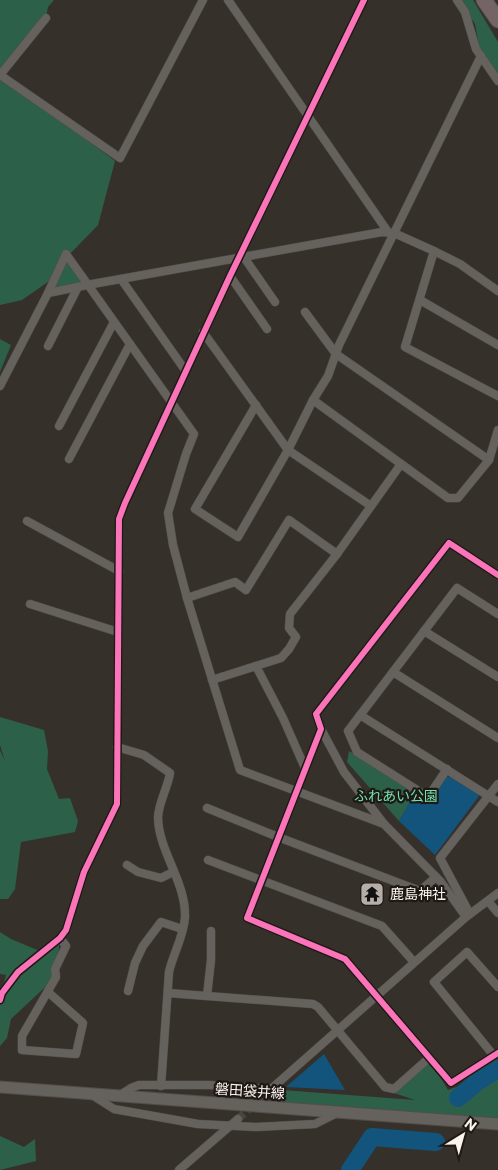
<svg xmlns="http://www.w3.org/2000/svg" width="498" height="1170" font-family="Commissioner,'Noto Sans JP',sans-serif">
<style>
.green{fill:#2d6049}
.water{fill:#13547d}
.lines{fill:none;stroke-linecap:round;stroke-linejoin:round}
.river{stroke:#13547d;stroke-width:18}
.street-tunnel{stroke:#4a443e;stroke-width:8;stroke-dasharray:8 4;stroke-linecap:butt}
.street-casing{stroke:#524d48;stroke-width:9}
.secondary-casing{stroke:#524d48;stroke-width:13}
.highway-casing{stroke:#524d48;stroke-width:17}
.street{stroke:#65615d;stroke-width:8}
.secondary{stroke:#65615d;stroke-width:11}
.highway{stroke:#746465;stroke-width:15}
.cycleway-casing{stroke:#1e1915;stroke-width:9}
.cycleway{stroke:#fb73b8;stroke-width:6}
.labels{text-anchor:middle;stroke-width:4.5;stroke-linejoin:round;paint-order:stroke}
.park-label{font-size:14px;fill:#72e2af;stroke:#1e1915}
.poi-label{font-size:14px;fill:#fbf3ed;stroke:#1e1915;text-anchor:start}
.street-label{font-size:14px;fill:#fbf3ed;stroke:#1e1915}
</style>
<rect width="100%" height="100%" fill="#36302b"/>
<g class="green">
<path d="M0,0H54L48,7L46,18L0,75L115,161L98,225L68,256L87,285L49,289L55,277L22,300L0,305Z"/>
<path d="M459,0H473L498,42V81L481,56L475,24Z"/>
<path d="M0,339L11,345L0,372Z"/>
<path d="M0,717L44,730L48,751L47,769L59,799L70,798L78,821L75,832L21,842L15,889L8,899H0V750L5,761L0,745Z"/>
<path d="M349,751L417,790L399,821L347,762Z"/>
<path d="M0,932L11,939L42,952L60,938L56,977L11,1019L7,1038L0,1046V999L6,975L0,974Z"/>
<path d="M429,1058L448,1090L459,1086L498,1061V1118L406,1117L286,1109L279,1098L282,1090L415,1100L394,1093Z"/>
<path d="M0,1136L24,1147L35,1139L36,1161L0,1170Z"/>
</g>
<g class="water">
<path d="M445,777H451L477,793L479,796L435,855L399,821L416,791L430,799Z"/>
<path d="M324,1054L345,1090L286,1087Z"/>
</g>
<g class="lines">
<g class="river">
<path d="M458,1098L477,1082L498,1069"/>
<path d="M350,1170L372,1137L436,1142"/>
</g>
<path class="street-tunnel" d="M238,1119L271,1089"/>
<g class="street-casing">
<g id="street">
<path d="M228,0L388,232"/>
<path d="M457,0L465,12L476,49L498,81"/>
<path d="M46,18L0,75L120,158L203,0"/>
<path d="M434,251L405,347L498,396"/>
<path d="M243,256L275,302"/>
<path d="M230,276L267,329"/>
<path d="M121,279L185,370"/>
<path d="M48,293L66,254L194,434L186,454L168,513L173,545L187,598L240,770L384,824"/>
<path d="M420,300L498,345"/>
<path d="M305,312L336,354L489,460L498,430"/>
<path d="M203,332L288,450L371,506"/>
<path d="M48,346L78,287"/>
<path d="M0,386L48,293L87,285L382,232L394,233L434,251L460,264L498,291"/>
<path d="M313,400L448,498H458L489,460"/>
<path d="M256,405L195,509L238,537L288,450L313,400L328,376L339,345L481,56"/>
<path d="M59,426L114,322"/>
<path d="M69,459L130,344"/>
<path d="M27,521L119,571"/>
<path d="M498,575L449,543L316,714L321,729L247,918L345,959L451,1083L498,1053"/>
<path d="M187,598L235,582L246,590L289,520L337,554"/>
<path d="M30,604L118,632"/>
<path d="M424,631L498,677"/>
<path d="M256,666L283,718L305,768"/>
<path d="M393,672L498,738"/>
<path d="M212,680L281,658L289,649L296,637L289,628L290,614L337,554L401,464"/>
<path d="M360,715L498,802"/>
<path d="M321,729L344,772L384,824L441,882L466,917"/>
<path d="M117,747L144,755L170,773C168,787 158,804 158,818C159,852 186,882 185,917C184,936 173,954 169,972L161,1086"/>
<path d="M447,769L428,797L357,752L348,731L457,588L498,614"/>
<path d="M207,808L278,837L420,891L436,877"/>
<path d="M208,860L382,926L414,962"/>
<path d="M127,865L138,872L161,878L173,872"/>
<path d="M488,901L498,913"/>
<path d="M470,914L440,858L498,784"/>
<path d="M128,991L135,963L143,946L161,922L182,929"/>
<path d="M48,992L83,1023L76,1054L22,1050V1036L56,977L55,969L66,946L60,938"/>
<path d="M168,993L313,1004L318,1007L385,1087L394,1089L429,1058"/>
<path d="M207,996L211,960V931"/>
<path d="M0,1000L2,993L18,972L60,938L66,930L84,872L117,804L119,519L125,503L230,276L364,0"/>
<path d="M494,1056L434,982L467,952L498,987"/>
<path d="M92,1095L114,1109L198,1124L256,1127L315,1124L337,1113"/>
<path d="M120,1095L131,1088L139,1085H209L271,1089L466,917L498,893"/>
<path d="M179,1170L238,1119"/>
</g>
</g>
<g class="secondary-casing">
<path id="secondary" d="M0,1087L498,1124"/>
</g>
<g class="highway-casing">
<path id="highway" d="M484,0L498,20"/>
</g>
<use href="#street" class="street"/>
<use href="#secondary" class="secondary"/>
<use href="#highway" class="highway"/>
<g class="cycleway-casing">
<g id="cycleway">
<path d="M498,575L449,543L316,714L321,729L247,918L345,959L451,1083L498,1053"/>
<path d="M0,1000L2,993L18,972L60,938L66,930L84,872L117,804L119,519L125,503L230,276L364,0"/>
</g>
</g>
<use href="#cycleway" class="cycleway"/>
</g>
<defs>
<g id="temple-square" transform="scale(1.25)"><rect x="-9" y="-9" width="18" height="18" rx="4" fill="#b6afa9" stroke="#1e1915"/><path d="M0-6L5-2H3V0L6.5 2.5H4V6H1.5V3h-3V6H-4V2.5H-6.5L-3 0V-2H-5Z" fill="#111"/></g>
</defs>
<g fill-rule="evenodd">
<use href="#temple-square" x="372" y="894"/>
</g>
<g class="labels">
<g class="park-label">
<text x="396" y="801">ふれあい公園</text>
</g>
<g class="poi-label">
<text x="390" y="899">鹿島神社</text>
</g>
<g class="street-label">
<text transform="translate(250 1091) rotate(4)" y="5">磐田袋井線</text>
</g>
</g>
<g transform="translate(463 1135) rotate(37)" stroke="#1e1915" stroke-width="4" paint-order="stroke">
<path d="M0-4L9 19L0 12L-9 19Z" fill="#fbf3ed"/>
<text y="-8" font-size="14" font-weight="bold" text-anchor="middle" fill="#fbf3ed">N</text>
</g>
</svg>
